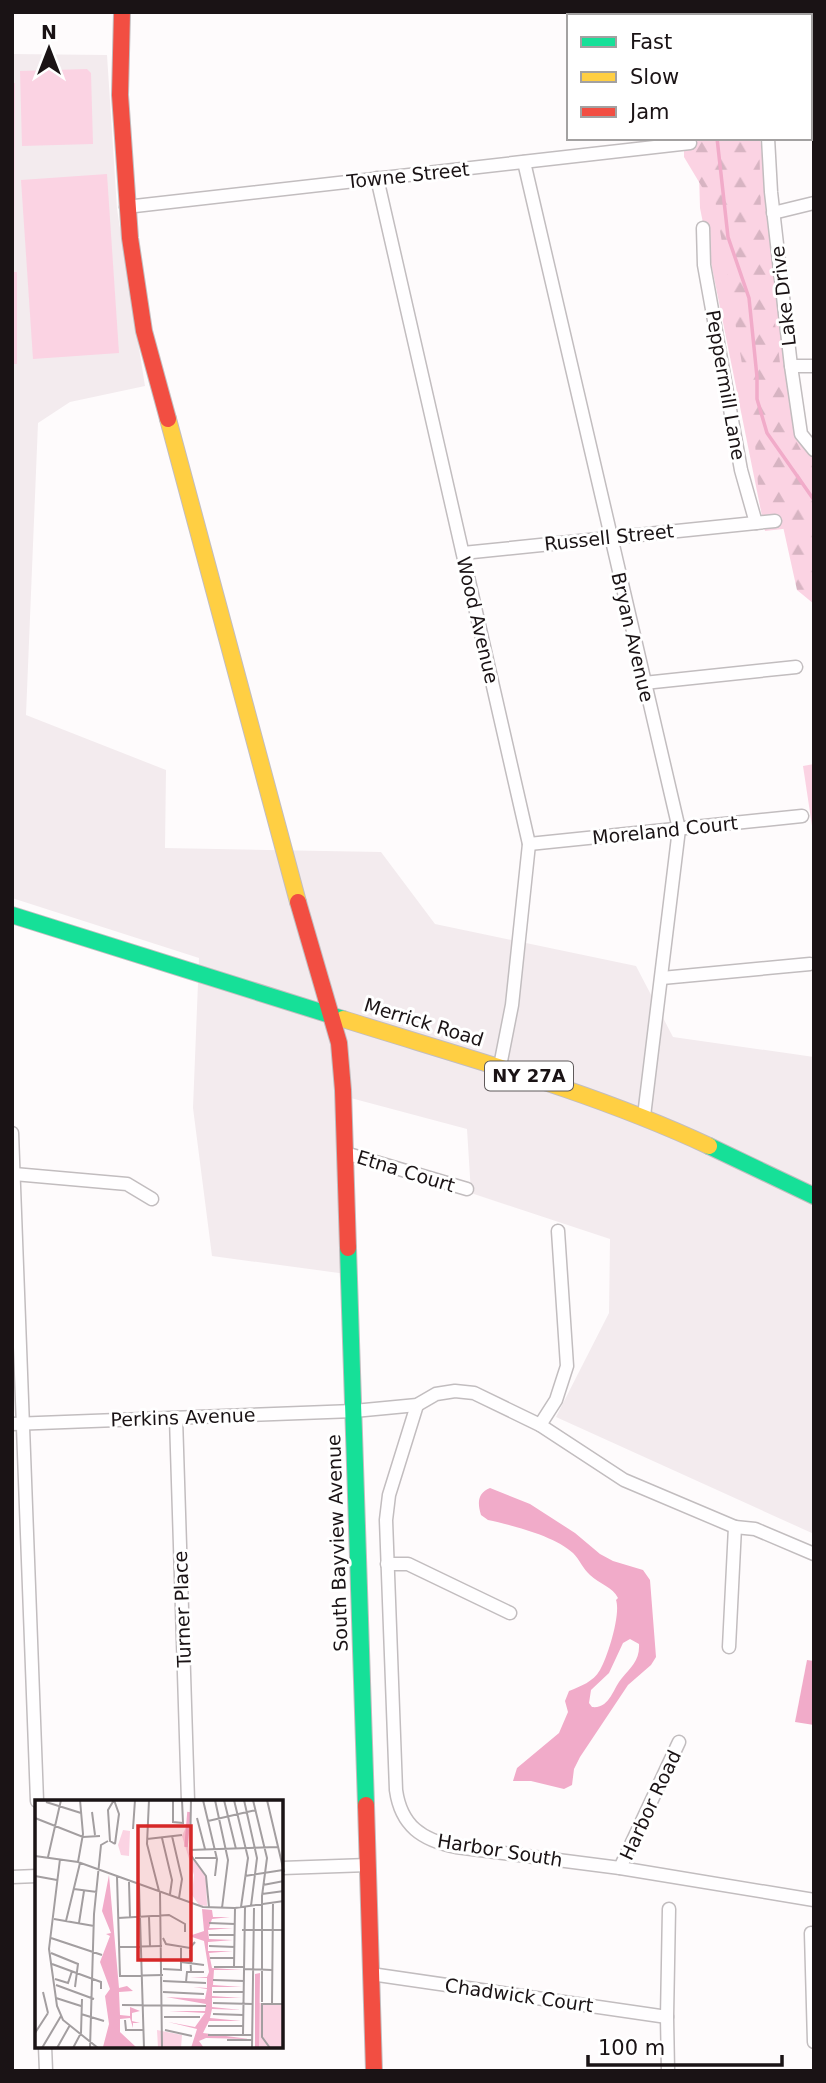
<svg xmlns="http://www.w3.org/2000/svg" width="826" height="2083" font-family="'DejaVu Sans',sans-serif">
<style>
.built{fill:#f3ebee}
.green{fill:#fbd3e3}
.forest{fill:url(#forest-firs)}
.water{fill:#f1abc9;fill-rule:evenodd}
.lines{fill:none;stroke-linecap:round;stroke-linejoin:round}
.stream{stroke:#f1abc9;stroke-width:3.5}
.street-casing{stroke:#c2bdbf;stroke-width:15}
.fast-casing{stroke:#c2bdbf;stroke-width:18}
.slow-casing{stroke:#c2bdbf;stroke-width:18}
.jam-casing{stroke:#c2bdbf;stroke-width:18}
.street{stroke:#fffeff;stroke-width:12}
.fast{stroke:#16e098;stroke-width:16}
.slow{stroke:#ffcf43;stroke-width:16}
.jam{stroke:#f24e42;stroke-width:16}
.labels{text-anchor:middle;stroke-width:6;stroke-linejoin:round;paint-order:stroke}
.shield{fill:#fff;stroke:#5f5a5b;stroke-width:2}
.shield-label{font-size:18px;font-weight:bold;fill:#1a1315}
.street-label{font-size:19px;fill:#1a1315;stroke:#fff}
.inset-river{fill:none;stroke:#f1abc9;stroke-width:3.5}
.inset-road{fill:none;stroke:#a39ea0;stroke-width:2}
.view{fill:#d62828;fill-opacity:0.15;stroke:#d62828;stroke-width:3.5}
.inset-edge{fill:none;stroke:#1a1315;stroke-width:3.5}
</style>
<defs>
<pattern id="forest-firs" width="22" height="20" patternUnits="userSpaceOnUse" patternTransform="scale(1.75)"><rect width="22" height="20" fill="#fbd3e3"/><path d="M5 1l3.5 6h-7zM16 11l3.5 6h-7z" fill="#d7b4c2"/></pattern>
</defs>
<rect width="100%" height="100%" fill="#fefbfc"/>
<path class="built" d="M12,54L107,55L117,209L145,386L70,402L38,423L26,715L166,770L165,848L381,852L435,924L636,966L673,1037L814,1057V1534L556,1417L609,1313L610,1239L471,1193L467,1129L347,1097L354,1275L212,1256L193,1108L199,958L12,898Z"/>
<g class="green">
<path d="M87,69L91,73L93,144L22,146L20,71Z"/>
<path d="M12,83H15L14,271H12Z"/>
<path d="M698,138H760L797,438L814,456V547L809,526L765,531L700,208Z"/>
<path d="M107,174L119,353L33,359L21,180Z"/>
<rect x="12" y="272" width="5" height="92"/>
<path d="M814,764V839L803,766Z"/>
</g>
<path class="forest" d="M684,138H759L761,211L788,427L801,450L814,464V604L797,590L782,522L758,485L755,443L715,200L702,187L684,157Z"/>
<g class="water">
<path d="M490,1488L530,1504L575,1533L600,1554L613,1561L643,1570L650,1580L656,1657L651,1665L628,1685L580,1757L574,1769L572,1785L564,1789L531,1781H513L517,1768L559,1733L568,1712L565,1701L569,1691C581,1686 593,1682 600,1670C608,1656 621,1614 616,1600L618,1598C613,1587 599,1584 590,1575C583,1569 580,1560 573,1553C555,1536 512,1525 488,1520L481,1515C477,1502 478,1493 490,1488ZM630,1639L639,1644C640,1660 631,1667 622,1678C613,1688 610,1709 592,1707L589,1703L591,1690L609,1673L623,1643Z"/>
<path d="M807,1660L814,1661V1725L795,1722Z"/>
</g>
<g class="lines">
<g class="stream">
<path d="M745,16V12"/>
<path d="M717,138L728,237L749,298L757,377V399L767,433L814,500"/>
</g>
<g class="street-casing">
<g id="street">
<path d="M764,16V12"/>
<path d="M810,52H814"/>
<path d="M768,138L771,192L791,366L801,434L814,450"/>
<path d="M524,162L679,829L644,1116"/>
<path d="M377,178L529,844L512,1005L500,1066"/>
<path d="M126,207L690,143"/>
<path d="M773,213L814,203"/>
<path d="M703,228L704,265L741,470L756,523"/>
<path d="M791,366H814"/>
<path d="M463,553L775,521"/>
<path d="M644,683L796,667"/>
<path d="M529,844L802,816"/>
<path d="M662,978L810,964"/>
<path d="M12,1133L37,1801"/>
<path d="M345,1153L467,1189"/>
<path d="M14,1174L127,1184L152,1199"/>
<path d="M417,1405L389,1495L386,1520L396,1790C401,1826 422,1840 456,1847L620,1868L814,1900"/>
<path d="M176,1418L188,1801"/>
<path d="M12,1424L354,1411L417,1405L436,1394L455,1391L474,1393L540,1425L624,1480L735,1527L729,1647"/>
<path d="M540,1425L556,1400L567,1366L558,1231"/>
<path d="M735,1527L755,1529L814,1554"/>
<path d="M387,1564H408L510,1613"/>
<path d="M282,1868L368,1865"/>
<path d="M620,1868L679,1742"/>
<path d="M12,1877L37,1876"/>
<path d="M811,1933L814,2042"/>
<path d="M371,1974L667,2017"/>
<path d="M45,2046L46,2071"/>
<path d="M668,2071L667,2017L669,1909"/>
</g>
</g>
<g class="fast-casing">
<g id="fast">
<path d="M12,915L343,1019"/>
<path d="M709,1146L814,1196"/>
<path d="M348,1248L366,1805"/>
</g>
</g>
<g class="slow-casing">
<g id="slow">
<path d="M168,419L298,902"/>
<path d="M343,1019C467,1058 591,1091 709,1146"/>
</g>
</g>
<g class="jam-casing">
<g id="jam">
<path d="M122,12L120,95L130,238L144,331L168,419"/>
<path d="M298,902L339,1043L343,1090L348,1248"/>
<path d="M366,1805L374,2071"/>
</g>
</g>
<use href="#street" class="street"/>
<use href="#fast" class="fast"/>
<use href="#slow" class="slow"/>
<use href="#jam" class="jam"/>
</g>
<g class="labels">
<rect class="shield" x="485" y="1061.5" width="88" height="29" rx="5"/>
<g class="shield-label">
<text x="529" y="1082">NY 27A</text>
</g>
<g class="street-label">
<text transform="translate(408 175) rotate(-6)" y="7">Towne Street</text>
<text transform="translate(783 296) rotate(-97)" y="7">Lake Drive</text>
<text transform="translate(726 385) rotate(80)" y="7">Peppermill Lane</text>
<text transform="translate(609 537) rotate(-6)" y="7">Russell Street</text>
<text transform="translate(478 620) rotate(77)" y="7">Wood Avenue</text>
<text transform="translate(633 637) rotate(77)" y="7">Bryan Avenue</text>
<text transform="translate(665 830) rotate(-6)" y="7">Moreland Court</text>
<text transform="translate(424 1022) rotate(17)" y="7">Merrick Road</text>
<text transform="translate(406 1171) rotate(17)" y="7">Etna Court</text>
<text transform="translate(183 1417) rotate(-2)" y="7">Perkins Avenue</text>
<text transform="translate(337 1543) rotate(-92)" y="7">South Bayview Avenue</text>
<text transform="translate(182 1609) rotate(-92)" y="7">Turner Place</text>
<text transform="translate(650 1805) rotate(-65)" y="7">Harbor Road</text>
<text transform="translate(500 1850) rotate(9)" y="7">Harbor South</text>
<text transform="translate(519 1995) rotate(8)" y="7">Chadwick Court</text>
</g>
</g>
<g transform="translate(35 1800)">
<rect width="248" height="248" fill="#fefbfc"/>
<path d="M88,30L95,31L94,56L86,55L83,45ZM224,203L248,205V248H224ZM122,230L147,235L146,248H123Z" fill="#fbd3e3"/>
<path d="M151,27L154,54L171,77L172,106L164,105L157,95L159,75L147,36Z" fill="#fbd3e3"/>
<path d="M74,75L84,188L92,186L98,191L84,192L85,215L95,216V207L105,211L97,213V221L105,223H98V228L95,218L85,219V232L102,248L68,247L74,224L70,196L75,189L65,162L75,136L71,134L76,133L67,111ZM167,109L177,110L178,117H195L177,119L174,128H198L173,130L174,139L198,140L173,142V151H198L174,153L177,168L207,170H179L178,185L207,187H177V196L207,198H177V207L206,210L177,209L175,218L206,221H174L168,233L214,239L171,238L164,241L169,248H156L162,229L133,222L160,227L170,213L134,211H170L171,204L131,197L170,199L172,189L158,187L172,188V178L155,177H172L174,172L169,141L154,136L169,131ZM225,173L224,248H220V174Z" fill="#f1abc9"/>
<path class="inset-river" d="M151,47L154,12"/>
<path class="inset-road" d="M79,0L73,10L75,41L80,44M79,0L84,14L80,44M114,0L112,44L124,91M138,0V22L148,23L147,0M156,0L155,54L171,76L174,107M168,0L182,59L180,76M180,0L193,60L187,108M189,0L201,49M199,0L213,58L206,107M209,0L222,58L216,106M218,0L232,58L227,96V202M232,0L249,72M11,2L46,13M57,12L60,35M0,18L48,37L65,36M162,18L170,49M173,21L221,10M98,29L100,0M137,36L147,79L144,98M127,38L137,80L135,94M112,39L147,35M154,50L243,47M0,56L43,62L168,107L200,108L249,101M13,57L26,0M160,58H182M25,59L14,149L22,206L28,220L63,248M43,62L48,34L45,0M0,76L22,80M210,76L248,70M82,77L85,176L128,175M94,82L95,118M104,85L109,248M228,85L249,81M39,89L62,92M125,92L127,248M227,94L249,91M114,117L115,146M83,118L134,115L150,124V132M19,119L59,126M31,121L45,63M44,123L49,91M174,123L200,124M207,130H249M174,135H200M16,138L67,155M128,138L131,144L155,148L160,142M174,146L200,147M84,147L127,146M155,150L156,172M16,153L43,164L40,187M175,158H200M146,162L169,165M17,164L66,182V189M179,167H209M199,167L200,108M128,169L146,170V148M209,169L237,170M20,179L33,183L37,171M178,180L209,181M128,181L171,183M151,182L152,172H169M21,185L59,199M8,192L13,213M128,192L169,194M178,192H208M21,198L46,206M178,203L218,204M237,204L238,102M87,205L171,206M46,214L69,221M178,214L208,215M129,217H165M90,220L91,230H109M173,226H208M130,230L157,236M0,233L13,213M173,235H217M208,235L210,107M192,240H217M7,248L26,216M22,248L35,225M38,248L46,233L47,199M55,248L59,114L66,45L73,41M217,248L219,108M235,248L227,237V204H249"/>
<path class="view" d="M103,26H156V160H103Z"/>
<rect width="248" height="248" class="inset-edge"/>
</g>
<rect width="826" height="2083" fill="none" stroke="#1a1315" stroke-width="28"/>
<rect x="567" y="14" width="245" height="126" fill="#ffffff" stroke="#a3a1a1" stroke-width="2"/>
<rect x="581" y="37" width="35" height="10" fill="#16e098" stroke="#a3a1a1" stroke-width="2"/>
<text x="630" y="49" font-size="21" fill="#1a1315">Fast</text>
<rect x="581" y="72" width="35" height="10" fill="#ffcf43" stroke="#a3a1a1" stroke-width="2"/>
<text x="630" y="84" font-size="21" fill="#1a1315">Slow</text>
<rect x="581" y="107" width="35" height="10" fill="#f24e42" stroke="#a3a1a1" stroke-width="2"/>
<text x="630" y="119" font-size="21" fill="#1a1315">Jam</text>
<g transform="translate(49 49)" stroke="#ffffff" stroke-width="5" paint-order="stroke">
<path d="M0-5L12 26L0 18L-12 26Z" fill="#1a1315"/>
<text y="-10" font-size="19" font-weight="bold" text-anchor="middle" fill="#1a1315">N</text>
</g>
<path d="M588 2055v10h194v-10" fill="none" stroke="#1a1315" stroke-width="3.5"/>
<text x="598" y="2055" font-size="21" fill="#1a1315" stroke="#ffffff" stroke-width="5" paint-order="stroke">100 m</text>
</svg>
